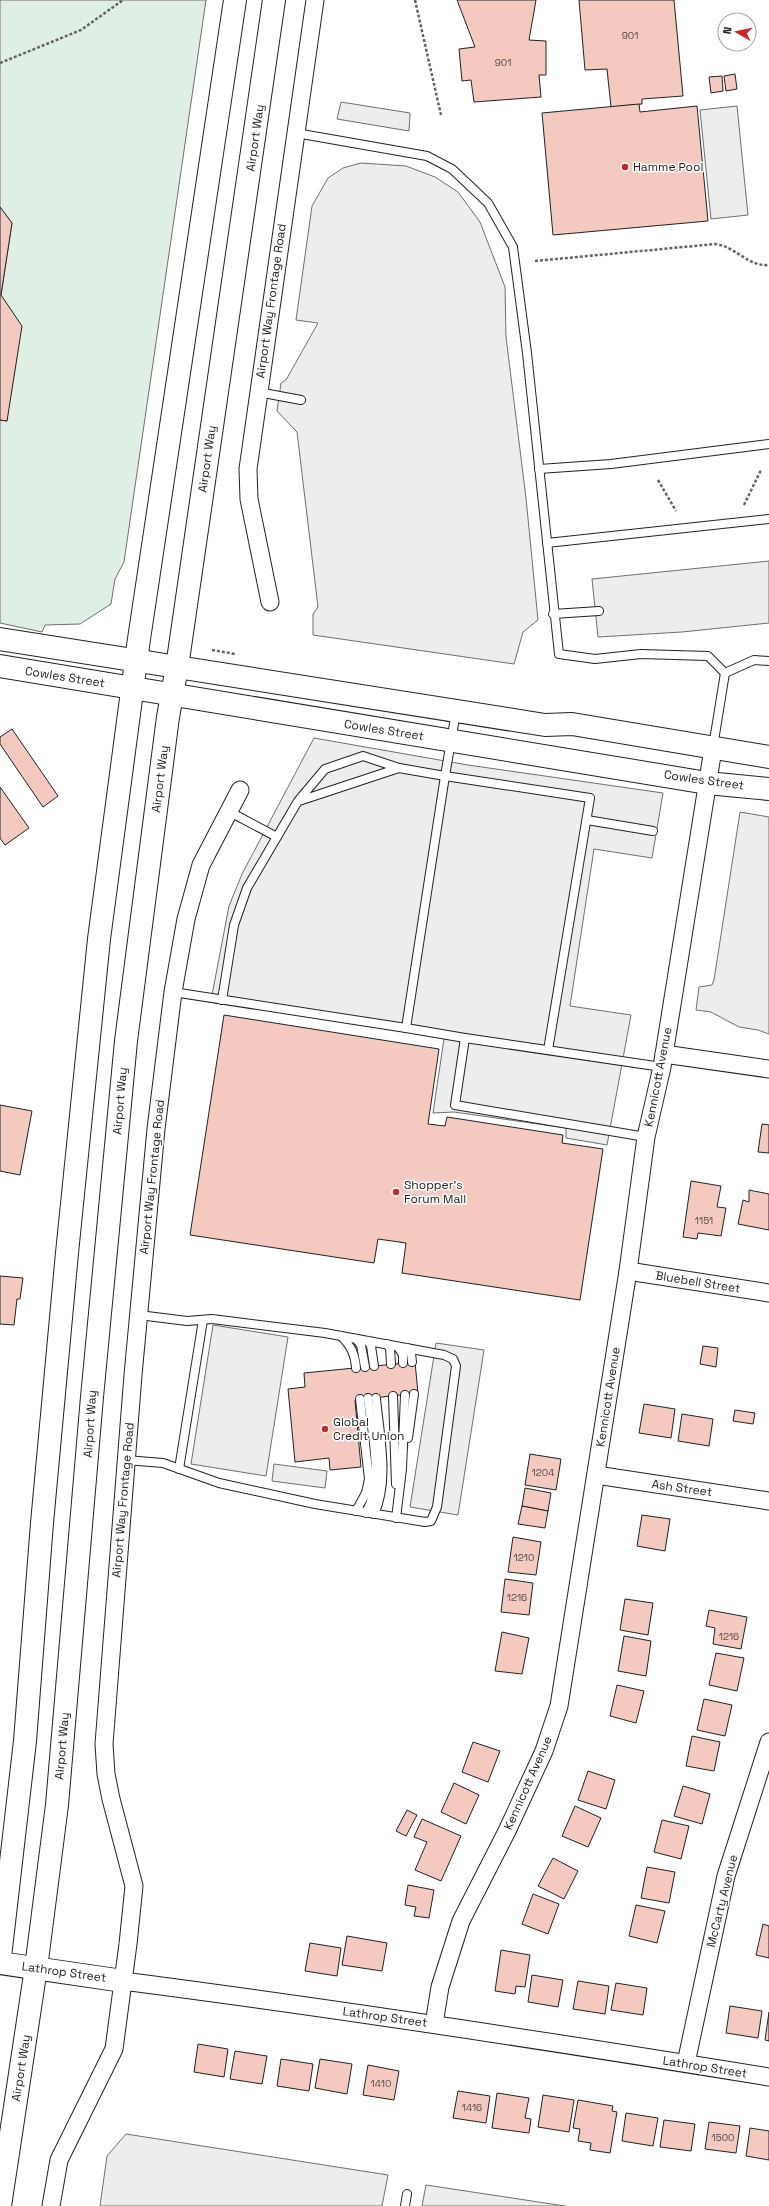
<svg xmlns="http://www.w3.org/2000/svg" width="769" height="2206" font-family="'Space Grotesk',sans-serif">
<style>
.green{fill:#e0efe3;stroke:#6f6f6f}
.parking{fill:#ededed;stroke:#6f6f6f}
.building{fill:#f3c9c0;stroke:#222}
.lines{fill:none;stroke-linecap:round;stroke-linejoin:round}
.lane-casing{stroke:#222;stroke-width:10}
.street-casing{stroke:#222;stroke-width:19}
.secondary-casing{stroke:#222;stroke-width:24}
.primary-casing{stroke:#222;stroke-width:24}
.path{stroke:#646464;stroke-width:2.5;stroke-dasharray:3 2;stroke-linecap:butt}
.lane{stroke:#fff;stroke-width:8}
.street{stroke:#fff;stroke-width:17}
.secondary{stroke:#fff;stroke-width:22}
.primary{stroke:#fff;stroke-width:22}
.poi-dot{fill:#c62828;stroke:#fff;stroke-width:1.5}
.labels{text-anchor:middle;stroke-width:3;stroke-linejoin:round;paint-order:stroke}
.number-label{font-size:10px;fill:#564c4a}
.street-label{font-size:12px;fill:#222;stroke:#fff}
.poi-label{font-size:12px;fill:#222;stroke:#fff;text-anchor:start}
</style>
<rect width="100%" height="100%" fill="#fff"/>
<path class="green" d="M0,0H206L124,562L115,579L111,604L80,624L45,625L42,632L0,623V420L7,421L1,295L12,223L0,207Z"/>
<g class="parking">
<path d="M341,102L410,113L409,131L337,119Z"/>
<path d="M737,106L748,215L711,219L700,110Z"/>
<path d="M361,163L406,166L435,177L458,192L480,222L505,287L506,337L526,498L538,620L523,632L514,664L313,635V614L318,607L297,432L277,411L281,383L286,380L318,323L296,320L312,206L328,178L343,168Z"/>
<path d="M769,561V623L682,632L598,637L592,579Z"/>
<path d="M314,738L468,765L663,793L652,858L594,849L570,1006L631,1015L607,1145L566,1138V1128L454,1112L433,1113L445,1032L212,995L229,906L242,874Z"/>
<path d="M740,812L769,817V1034L758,1030L739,1027L711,1012L696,1010L699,987L712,985L714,980Z"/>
<path d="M213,1325L288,1337L266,1476L191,1464Z"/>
<path d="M436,1343L484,1350L458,1515L410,1507Z"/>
<path d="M274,1464L327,1471L325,1488L272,1481Z"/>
<path d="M126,2134L388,2175L382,2206H100L107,2156Z"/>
<path d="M426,2185L565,2206H422Z"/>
</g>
<g class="building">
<path d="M457,0H536L529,40L546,41V75H539L541,97L474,102L471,80L462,81L459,49L475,47Z"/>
<path d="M579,0H674L683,96L642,99V104L611,107L607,69L585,70Z"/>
<path d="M735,74L737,89L726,91L724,76Z"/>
<path d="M722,76L723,91L711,93L709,77Z"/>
<path d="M639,104L640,112L697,106L708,221L553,235L542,113Z"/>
<path d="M0,207L12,223L1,295L22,326L7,421L0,420Z"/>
<path d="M12,729L58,796L43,807L0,744V737Z"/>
<path d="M0,787L29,828L5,845L0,838Z"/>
<path d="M224,1015L439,1049L428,1124L445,1126L447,1117L563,1135L562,1143L603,1149L580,1300L402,1273L406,1243L378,1239L374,1263L190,1235Z"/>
<path d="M0,1105L32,1111L20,1175L0,1171Z"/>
<path d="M762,1124L769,1125V1153L758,1152Z"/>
<path d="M691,1181L721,1186L717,1207L726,1208L721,1236L698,1233L697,1239L683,1237Z"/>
<path d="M749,1190L769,1194V1230L738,1224L743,1200L749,1202Z"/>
<path d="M0,1276L23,1278L20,1299H17L14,1325L0,1324Z"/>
<path d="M703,1346L718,1348L716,1367L700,1364Z"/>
<path d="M415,1362L418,1393L355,1400L361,1467L330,1470L329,1458L295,1462L288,1389L305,1387L304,1373Z"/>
<path d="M644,1404L675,1409L671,1438L639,1433Z"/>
<path d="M735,1410L755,1413L753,1424L733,1421Z"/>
<path d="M682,1414L713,1419L709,1446L678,1441Z"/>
<path d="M530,1454L561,1459L556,1490L525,1485Z"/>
<path d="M525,1488L551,1493L548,1511L522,1506Z"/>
<path d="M522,1506L548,1511L545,1528L518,1524Z"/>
<path d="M642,1515L670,1519L665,1551L637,1546Z"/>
<path d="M513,1537L541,1542L536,1575L508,1572Z"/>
<path d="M505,1579L533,1583L529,1615L501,1612Z"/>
<path d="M625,1599L653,1603L648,1635L620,1630Z"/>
<path d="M709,1610L747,1617L741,1649L713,1644L715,1628L706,1626Z"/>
<path d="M502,1632L529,1638L522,1674L495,1671Z"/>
<path d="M624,1636L651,1641L646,1676L618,1671Z"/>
<path d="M716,1653L744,1658L737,1691L709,1685Z"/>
<path d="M617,1685L644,1691L636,1723L610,1716Z"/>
<path d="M704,1699L732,1705L725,1736L697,1730Z"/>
<path d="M692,1736L720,1742L714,1771L686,1766Z"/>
<path d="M473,1742L500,1751L488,1782L462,1772Z"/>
<path d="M588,1771L615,1780L606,1809L578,1800Z"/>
<path d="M454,1783L479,1795L466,1824L441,1812Z"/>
<path d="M683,1786L710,1794L702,1824L674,1816Z"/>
<path d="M575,1806L601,1818L588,1847L562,1836Z"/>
<path d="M407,1810L417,1815L406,1836L396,1831Z"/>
<path d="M422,1819L461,1836L441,1881L415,1870L427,1842L414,1837Z"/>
<path d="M662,1820L689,1826L681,1859L654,1852Z"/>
<path d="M553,1858L578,1871L564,1899L538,1886Z"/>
<path d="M647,1867L675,1872L669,1903L641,1898Z"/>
<path d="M408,1885L434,1890L429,1918L414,1916L416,1907L405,1905Z"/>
<path d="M533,1894L559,1904L548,1934L522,1924Z"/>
<path d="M636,1905L665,1911L657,1943L629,1936Z"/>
<path d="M763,1924L769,1926V1958L756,1955Z"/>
<path d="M347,1936L387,1943L382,1971L342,1965Z"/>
<path d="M310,1943L341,1948L337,1976L305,1971Z"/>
<path d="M501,1950L530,1955L525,1987L516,1986L515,1994L495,1991Z"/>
<path d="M532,1975L563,1980L558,2007L528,2002Z"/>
<path d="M578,1981L609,1986L605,2014L573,2009Z"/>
<path d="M616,1983L647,1988L643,2015L611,2010Z"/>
<path d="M730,2006L762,2011L758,2038L726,2033Z"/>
<path d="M769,2012V2041L765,2040Z"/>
<path d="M198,2044L228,2049L224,2077L194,2072Z"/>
<path d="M235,2051L267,2056L262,2084L230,2079Z"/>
<path d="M281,2059L313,2064L309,2091L277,2086Z"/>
<path d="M320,2059L352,2064L347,2094L315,2088Z"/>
<path d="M368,2065L399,2071L394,2100L363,2095Z"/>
<path d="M458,2091L490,2096L486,2123L453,2118Z"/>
<path d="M497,2093L529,2098L525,2118L531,2119L529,2133L492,2128Z"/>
<path d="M543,2095L574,2100L569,2132L538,2127Z"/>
<path d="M578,2100L613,2106L612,2111L617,2112L610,2153L590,2150L591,2143L578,2141L580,2129L573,2128Z"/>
<path d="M626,2113L658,2118L653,2146L622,2141Z"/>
<path d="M664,2120L695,2124L691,2151L660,2147Z"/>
<path d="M709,2122L740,2126L736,2153L705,2149Z"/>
<path d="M750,2128L769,2131V2160L746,2156Z"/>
</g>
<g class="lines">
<g class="lane-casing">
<g id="lane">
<path d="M296,133L427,156L452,169L488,203L513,247L527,353L559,654L595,659L641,654L708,656L725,673"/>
<path d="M258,392L301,400"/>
<path d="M539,469L611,464L769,444"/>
<path d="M547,543L769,519"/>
<path d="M553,614L599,611"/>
<path d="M725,673L754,660L769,661"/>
<path d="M713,747L725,673"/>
<path d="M299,801L399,768"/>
<path d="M228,811L277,837"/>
<path d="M587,820L653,831"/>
<path d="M173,992L406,1028"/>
<path d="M222,1000L234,925L247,888L298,801L325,769L363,756L399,768L445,776L456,712"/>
<path d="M465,1038L406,1028L445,776L590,798L548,1050"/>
<path d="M646,1137L455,1105L465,1038L662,1067"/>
<path d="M341,1336C351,1346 355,1354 356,1368"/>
<path d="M356,1339L361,1345L365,1367"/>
<path d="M368,1341L371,1346L374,1366"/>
<path d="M387,1344L390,1348L391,1364"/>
<path d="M398,1347L403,1355V1363"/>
<path d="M407,1348L411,1353L412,1362"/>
<path d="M393,1396L396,1484"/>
<path d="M408,1438L414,1394"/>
<path d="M126,1460L163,1463L219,1483L315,1504L425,1522L431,1521L437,1507L456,1366L453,1359L444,1355L325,1333L212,1319L187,1321L139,1315"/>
<path d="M179,1469L203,1320"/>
<path d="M356,1511L366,1493L369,1479L360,1399"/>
<path d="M366,1513C384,1481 372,1434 368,1398"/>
<path d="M374,1514C390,1481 379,1433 376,1398"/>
<path d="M396,1518L402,1469L405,1395"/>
<path d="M405,2206L407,2194"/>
</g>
</g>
<g class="street-casing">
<g id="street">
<path d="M270,602L249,499L248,469L315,0"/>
<path d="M664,1054L769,1069"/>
<path d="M628,1271L769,1293"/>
<path d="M596,1475L769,1501"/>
<path d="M123,1981C339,2009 554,2042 769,2077"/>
<path d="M434,2024L440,1987L461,1921L507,1831L544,1751L559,1706L628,1271L646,1137L662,1067L713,749"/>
<path d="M686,2063L726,1876L769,1742"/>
<path d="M51,2206L59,2160L114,2049L128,1944L134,1886L111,1799L106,1774L104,1744L133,1375L156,1129L173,992L186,919L201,865L240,790"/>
</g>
</g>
<g class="secondary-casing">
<g id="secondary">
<path d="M0,639L545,725L572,724L769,757"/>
<path d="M0,666L707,783L769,789"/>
<path d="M0,1963L123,1981"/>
</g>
</g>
<g class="primary-casing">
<g id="primary">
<path d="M0,1957L25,1741L42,1523L67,1253L99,939L139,639L235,0"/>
<path d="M0,2206L36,1968L57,1805L92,1397L126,1041L168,717L177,667L274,0"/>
</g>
</g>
<g class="path">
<path d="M415,0L441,115"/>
<path d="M0,63L81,30L123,0"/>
<path d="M535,261L715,244C735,246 748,267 769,265"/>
<path d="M658,480L676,511"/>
<path d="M744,505L761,470"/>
<path d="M212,650L235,654"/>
</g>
<use href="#lane" class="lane"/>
<use href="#street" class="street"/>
<use href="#secondary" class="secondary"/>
<use href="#primary" class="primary"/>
</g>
<g class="poi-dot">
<circle cx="625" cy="167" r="4"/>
<circle cx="396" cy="1192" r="4"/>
<circle cx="325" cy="1429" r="4"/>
</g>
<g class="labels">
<g class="number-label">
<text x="630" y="39">901</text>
<text x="503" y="66">901</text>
<text x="704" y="1224">1151</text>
<text x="543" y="1476">1204</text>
<text x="524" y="1561">1210</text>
<text x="517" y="1601">1216</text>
<text x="729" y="1640">1216</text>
<text x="381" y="2087">1410</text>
<text x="472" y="2111">1416</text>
<text x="723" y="2141">1500</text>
</g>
<g class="street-label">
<text transform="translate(255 138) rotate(-82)" y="4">Airport Way</text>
<text transform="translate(271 301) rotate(-82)" y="4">Airport Way Frontage Road</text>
<text transform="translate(207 459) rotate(-82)" y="4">Airport Way</text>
<text transform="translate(65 677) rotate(9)" y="4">Cowles Street</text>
<text transform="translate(384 730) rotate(9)" y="4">Cowles Street</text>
<text transform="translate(160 779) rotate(-83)" y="4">Airport Way</text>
<text transform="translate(704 780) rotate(8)" y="4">Cowles Street</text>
<text transform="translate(658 1077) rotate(-79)" y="4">Kennicott Avenue</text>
<text transform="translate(120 1101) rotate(-85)" y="4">Airport Way</text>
<text transform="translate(152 1177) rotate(-84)" y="4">Airport Way Frontage Road</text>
<text transform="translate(698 1282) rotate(9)" y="4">Bluebell Street</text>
<text transform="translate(608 1397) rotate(-81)" y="4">Kennicott Avenue</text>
<text transform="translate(90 1424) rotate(-86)" y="4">Airport Way</text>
<text transform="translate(682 1488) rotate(8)" y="4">Ash Street</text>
<text transform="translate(123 1500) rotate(-85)" y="4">Airport Way Frontage Road</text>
<text transform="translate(62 1746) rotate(-85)" y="4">Airport Way</text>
<text transform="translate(528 1783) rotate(-66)" y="4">Kennicott Avenue</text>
<text transform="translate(722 1901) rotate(-76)" y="4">McCarty Avenue</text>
<text transform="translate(64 1972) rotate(8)" y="4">Lathrop Street</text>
<text transform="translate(385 2017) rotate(8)" y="4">Lathrop Street</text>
<text transform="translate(705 2067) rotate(9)" y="4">Lathrop Street</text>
<text transform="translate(21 2068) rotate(-81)" y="4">Airport Way</text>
</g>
<g class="poi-label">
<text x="633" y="171">Hamme Pool</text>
<text x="404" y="1189">Shopper's<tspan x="404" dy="14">Forum Mall</tspan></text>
<text x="333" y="1426">Global<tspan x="333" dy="14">Credit Union</tspan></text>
</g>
</g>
<g transform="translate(737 32) rotate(279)"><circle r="19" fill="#ffffff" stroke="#a7a7a7"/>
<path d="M0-3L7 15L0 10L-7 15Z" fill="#c62828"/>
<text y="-6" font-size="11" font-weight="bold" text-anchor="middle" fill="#222222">N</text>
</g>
</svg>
